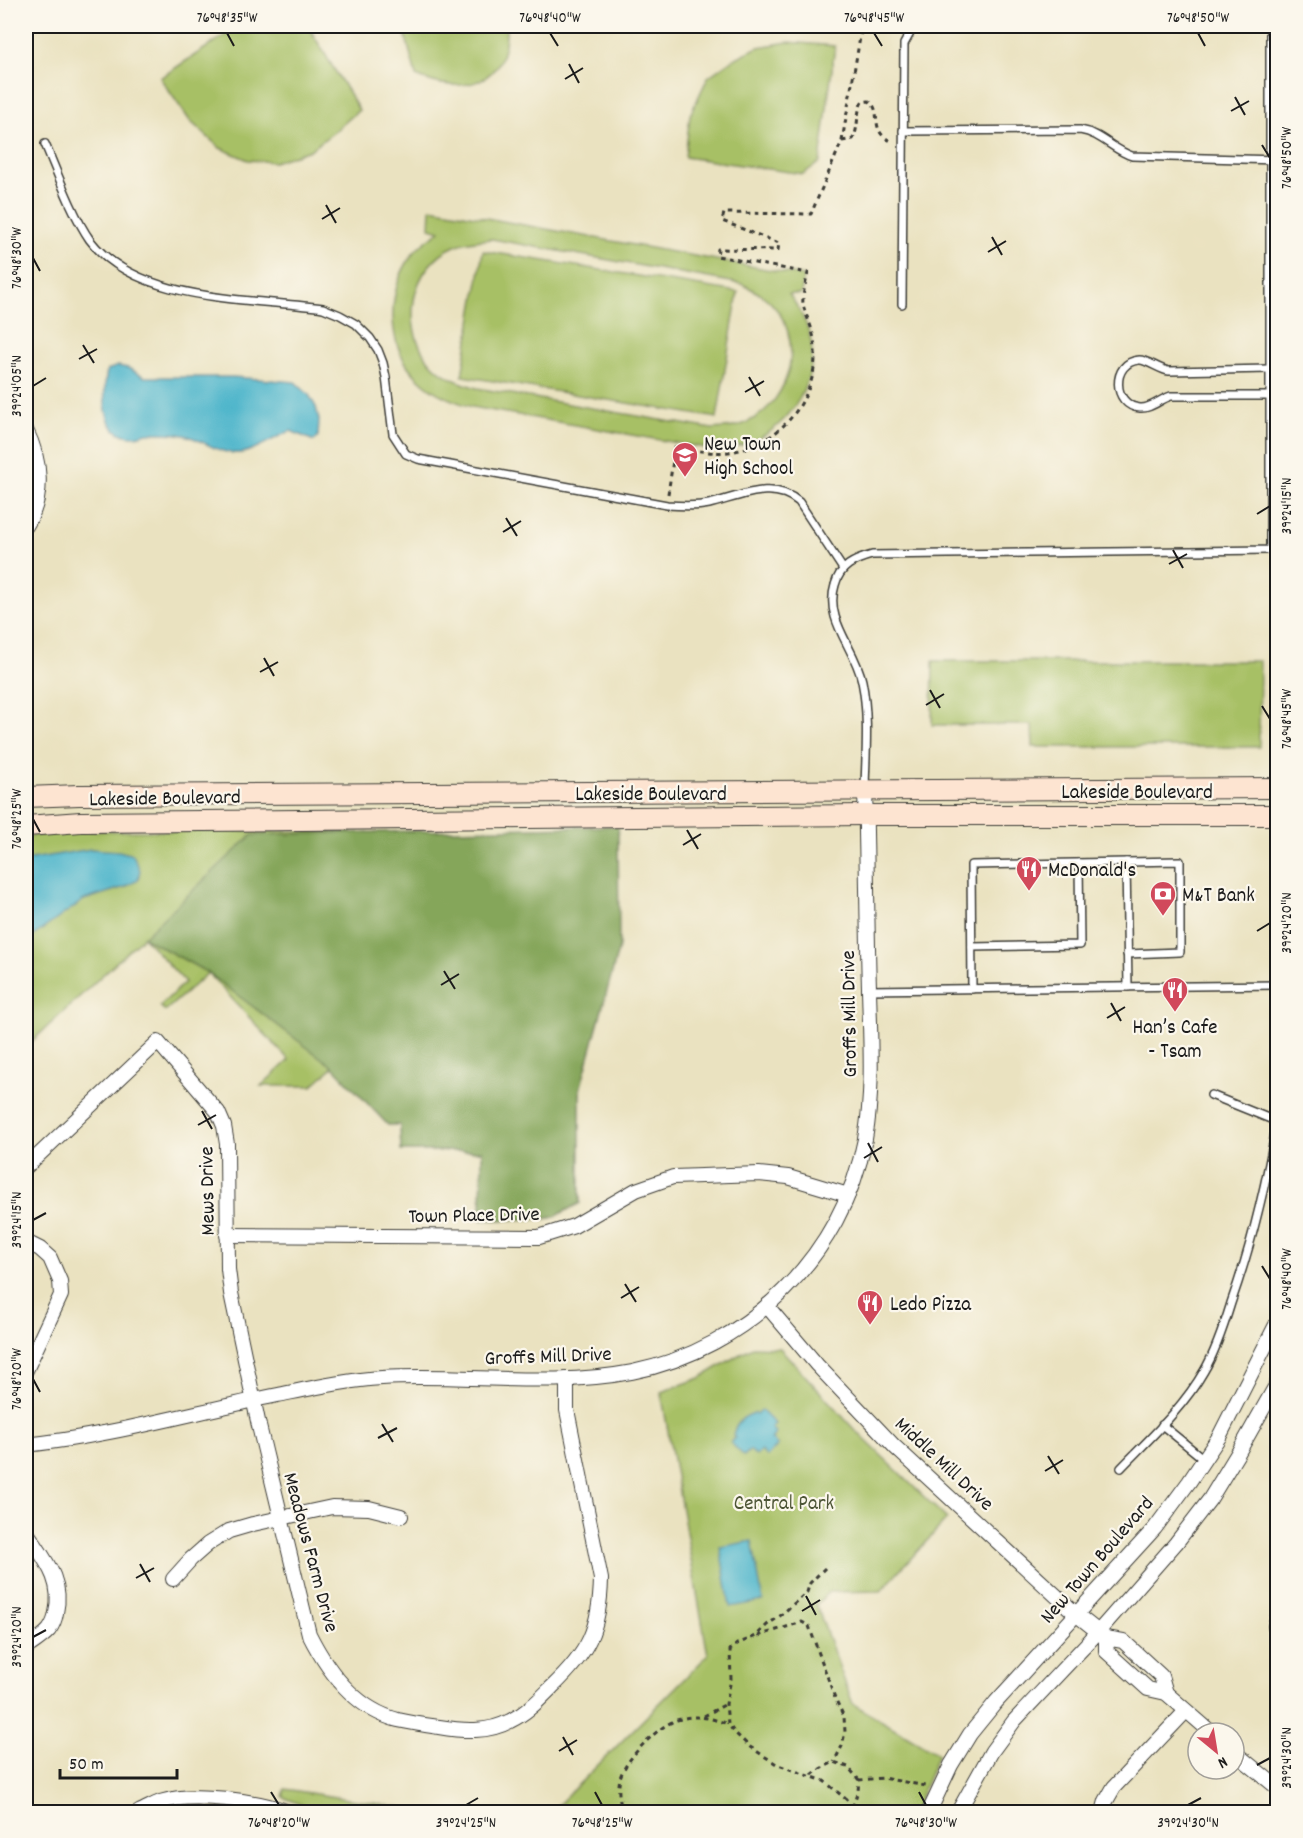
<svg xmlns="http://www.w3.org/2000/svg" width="1303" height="1838" font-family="Dekko,sans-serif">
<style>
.green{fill:#a7c065;stroke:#626e40;stroke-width:1.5;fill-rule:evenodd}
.forest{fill:#85a65a;stroke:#50613b;stroke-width:1.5}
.water{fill:#4db5cb;stroke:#346874;stroke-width:1.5}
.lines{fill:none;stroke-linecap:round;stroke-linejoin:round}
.service-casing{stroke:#3b3a35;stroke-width:10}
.minor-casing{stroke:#3b3a35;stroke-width:16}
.secondary-casing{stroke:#3b3a35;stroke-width:22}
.path{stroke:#3b3a35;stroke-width:3;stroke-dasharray:4.5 4.5;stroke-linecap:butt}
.service{stroke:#fff;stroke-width:7}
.minor{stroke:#fff;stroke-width:14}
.secondary{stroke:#fde4d1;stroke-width:20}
.ticks{fill:none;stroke:#1c1c1c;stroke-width:2}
.labels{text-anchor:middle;stroke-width:4.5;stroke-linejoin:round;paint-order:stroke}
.poi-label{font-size:21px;fill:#1c1c1c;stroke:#fbf7ec;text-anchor:start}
.street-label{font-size:21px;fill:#1c1c1c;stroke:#fbf7ec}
.park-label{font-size:21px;fill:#4d5536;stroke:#fbf7ec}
.neatline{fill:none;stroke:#1c1c1c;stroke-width:2}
.ticks-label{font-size:15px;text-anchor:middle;fill:#1c1c1c}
</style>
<rect width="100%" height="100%" fill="#fbf7ec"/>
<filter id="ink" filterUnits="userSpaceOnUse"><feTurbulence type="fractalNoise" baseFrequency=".0167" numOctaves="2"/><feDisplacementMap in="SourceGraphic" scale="12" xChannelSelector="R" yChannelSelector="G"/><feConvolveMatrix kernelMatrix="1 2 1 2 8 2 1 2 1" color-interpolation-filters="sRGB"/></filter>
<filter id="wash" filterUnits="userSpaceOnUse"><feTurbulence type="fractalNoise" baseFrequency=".008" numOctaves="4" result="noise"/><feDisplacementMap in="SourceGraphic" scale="24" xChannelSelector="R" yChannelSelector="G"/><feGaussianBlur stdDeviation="1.35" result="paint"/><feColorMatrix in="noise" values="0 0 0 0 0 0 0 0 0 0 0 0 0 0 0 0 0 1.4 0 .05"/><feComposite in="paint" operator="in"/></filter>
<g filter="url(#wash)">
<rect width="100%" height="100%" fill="#eae2c0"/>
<g class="green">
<path d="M239,26H308L359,110L334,132L310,150L274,162L248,160L220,148L190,121L160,78Z"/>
<path d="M403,26H506C508,85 463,96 416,76Z"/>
<path d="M788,42L835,46L820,162L803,174L685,157L690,115L708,77L732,60L758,47Z"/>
<path d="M431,208L804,276L801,294H789C796,304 802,314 807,326C823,371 797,419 756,440C742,447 726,448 711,449L472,407C453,401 434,394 419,379C385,347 386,292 412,255C419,245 430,238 440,231L430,228ZM492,239L742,284C752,289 761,294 769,301C807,337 792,400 748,422C737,428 724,428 712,429L477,388C461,383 444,377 432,364C399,329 410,265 455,246C467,241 479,240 492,239Z"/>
<path d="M483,251L738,292L717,418L462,376Z"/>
<path d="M933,661H1260L1259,747H1033L1032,725H932Z"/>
<path d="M90,831H350L580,1018V1203L554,1217L544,1219L481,1220L482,1151H401L400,1125H388L333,1067L312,1086H261L289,1060L208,973L165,1011L160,1006L185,982L143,937L26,1047V836Z"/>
<path d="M752,1347L780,1348L854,1429L947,1519L881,1591L830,1592L816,1604L853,1704L938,1754L914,1812H551L708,1655L661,1392L700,1378Z"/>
<path d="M285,1789L430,1812H319L283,1797Z"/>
</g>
<path class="forest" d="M618,826L619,947L580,1090V1203L554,1217L544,1219L481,1220L482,1151H401L400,1125H388L333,1067L208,973L143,937L252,835Z"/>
<g class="water">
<path d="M118,366L128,368L145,377H233L295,382L309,395L316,407L319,420L318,437L314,441L291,431C277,436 253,452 241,453C221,456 202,439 184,435C173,432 159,433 147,433C143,434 138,436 134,436C100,437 103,392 107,370Z"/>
<path d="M91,849L119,851L133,855L140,870L138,880L125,887L84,900L26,941V860Z"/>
<path d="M761,1410L775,1424L771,1428L776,1433L771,1439L778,1445L767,1457L761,1451L756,1456L750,1450L744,1456L731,1443L735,1438L733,1436C735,1423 742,1417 754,1413L756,1415Z"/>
<path d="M752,1541L763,1601L730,1607L720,1547Z"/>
</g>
</g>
<g filter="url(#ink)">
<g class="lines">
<g class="service-casing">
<g id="service">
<path d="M903,131L1080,130C1101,133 1113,150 1132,156L1278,160"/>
<path d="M45,144C57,172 73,216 90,240C138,303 250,298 323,308L340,315L356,324L370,338L378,350L383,363L386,377L393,434L406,454L418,459L667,505C681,506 695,507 709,504C739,497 773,479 799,502L843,569"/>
<path d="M902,304L904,44L914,26"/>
<path d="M1270,369L1169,371C1160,370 1146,359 1139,360C1111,362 1112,406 1140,408C1151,409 1160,399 1171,396H1270"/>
<path d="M865,787C866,751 869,716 862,681C855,647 824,621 835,585C840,566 854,560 872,555L1270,550V26"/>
<path d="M1126,862L1128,987"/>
<path d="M972,947L1080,945L1079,863"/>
<path d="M972,989L971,865L1180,861V952L1127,954"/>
<path d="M869,990L1278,985"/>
<path d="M1211,1095L1278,1122"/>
<path d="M1162,1425L1205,1460"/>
<path d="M1121,1468C1150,1438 1183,1408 1204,1371C1216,1351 1224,1326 1231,1303C1252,1244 1266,1184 1277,1122"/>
</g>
</g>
<g class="minor-casing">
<g id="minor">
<path d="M26,430C41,460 45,496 26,526"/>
<path d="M26,1167L158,1042L218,1112L224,1126L227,1144L228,1269L231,1293L259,1426L309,1634C328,1672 355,1709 398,1720C411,1723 425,1725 439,1727C463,1731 488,1733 510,1721C527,1713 539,1700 552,1687C588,1653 600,1629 601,1579L567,1410V1379"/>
<path d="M227,1235L539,1237L574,1226L636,1190L673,1177L759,1174L788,1177L848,1195"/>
<path d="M26,1242L40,1249L50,1258L60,1281L61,1295L26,1370"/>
<path d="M767,1306L817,1365L895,1447L1077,1615L1106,1638L1123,1641L1161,1676L1166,1693"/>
<path d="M26,1445C111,1436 194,1412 278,1395C312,1388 347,1380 382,1378C465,1373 549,1388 632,1372C748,1349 843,1255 865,1139C874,1090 870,1037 869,988C867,922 867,856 865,790"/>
<path d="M26,1531C43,1558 64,1579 56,1613C55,1619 52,1626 49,1630C43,1637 33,1643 26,1648"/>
<path d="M173,1579L191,1559L208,1544L229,1531L253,1524L332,1507L369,1508L401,1516"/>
<path d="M1278,1616L1275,1626L1278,1634"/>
<path d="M1106,1638V1651L1148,1689L1166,1693L1212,1733"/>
<path d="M1234,1752L1278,1788"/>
<path d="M139,1812C146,1809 153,1805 160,1802C193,1791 257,1801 289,1812"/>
<path d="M929,1812L951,1765L970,1734L996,1702L1155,1528L1189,1482L1219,1437L1278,1321"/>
<path d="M958,1812L992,1751L1014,1721L1098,1632L1176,1543L1210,1499L1238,1453L1278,1382"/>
<path d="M1103,1812L1106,1801L1114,1787L1186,1711"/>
</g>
</g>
<g class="secondary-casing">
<g id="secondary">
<path d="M26,797L79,795L1278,788"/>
<path d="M26,826L81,822L866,815H1278"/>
</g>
</g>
<g class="path">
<path d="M842,141L853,139C859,127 856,113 862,102L869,101C884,112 867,131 893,142"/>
<path d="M668,494L675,447C695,450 715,455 735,451C780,443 816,399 815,353C815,343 813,331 809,322C807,316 804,310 803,304C802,295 806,282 808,273L717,256L718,249L778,250L779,243L722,221L724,213L811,214L842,141L862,26"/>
<path d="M825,1568L810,1583L807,1592L780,1616L767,1625L756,1636L737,1644L730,1650L731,1679L726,1704L728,1724L734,1732L750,1747L778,1765L824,1781L846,1799L854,1812"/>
<path d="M758,1636L802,1622L809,1626L835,1698L844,1717L845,1732L842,1746L834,1762"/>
<path d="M704,1716L726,1704"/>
<path d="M812,1775L818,1770L834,1762L848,1767L859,1780L858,1791L852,1808"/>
<path d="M859,1780L883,1778L926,1786"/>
<path d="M623,1812C619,1802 617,1786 621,1775C628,1757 658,1726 677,1720C696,1714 711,1718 728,1724"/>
</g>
<use href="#service" class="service"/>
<use href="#minor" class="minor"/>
<use href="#secondary" class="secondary"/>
</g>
</g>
<path class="ticks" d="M227,33L234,46M550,33L558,46M874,33L882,46M1198,33L1205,46M569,64L579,83M565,79L583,68M1235,97L1245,115M1231,111L1249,101M1262,145L1270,158M326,205L336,223M322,219L340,208M992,237L1002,255M988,252L1006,241M33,258L40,271M83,345L94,363M79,359L97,349M749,377L760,396M33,386L46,378M745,392L764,381M1257,514L1270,506M506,518L517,536M503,532L521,521M1173,550L1183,568M1169,564L1187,554M264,658L274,676M260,672L278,662M930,690L940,708M926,705L944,694M1262,706L1270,719M33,819L40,832M687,830L698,849M683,845L701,834M1257,931L1270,923M444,971L455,989M441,985L459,974M1111,1003L1121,1021M1107,1018L1125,1007M202,1111L212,1129M198,1125L216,1115M868,1143L878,1162M864,1158L882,1147M33,1220L46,1213M1262,1266L1270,1279M625,1284L636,1302M621,1298L639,1287M33,1379L40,1392M382,1424L393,1442M378,1438L397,1428M1048,1456L1059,1474M1045,1471L1063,1460M140,1564L150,1582M136,1578L154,1568M806,1596L816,1615M802,1611L820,1600M33,1637L46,1630M563,1737L573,1755M559,1751L577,1740M1257,1765L1270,1758M271,1792L279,1805M595,1792L602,1805M919,1792L926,1805M466,1805L478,1798M1188,1805L1201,1798"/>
<defs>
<g id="school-pin" transform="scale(1.35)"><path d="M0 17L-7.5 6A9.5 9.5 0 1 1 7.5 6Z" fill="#d1495b" stroke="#fbf7ec"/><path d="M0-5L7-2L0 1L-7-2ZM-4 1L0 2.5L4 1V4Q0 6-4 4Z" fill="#fff"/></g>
<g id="restaurant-pin" transform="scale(1.35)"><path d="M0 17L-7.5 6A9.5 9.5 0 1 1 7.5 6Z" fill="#d1495b" stroke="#fbf7ec"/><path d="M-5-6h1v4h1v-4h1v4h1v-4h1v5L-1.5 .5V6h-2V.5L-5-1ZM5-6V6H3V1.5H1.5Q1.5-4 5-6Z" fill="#fff"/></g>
<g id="bank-pin" transform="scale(1.35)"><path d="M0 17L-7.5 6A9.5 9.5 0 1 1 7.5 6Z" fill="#d1495b" stroke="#fbf7ec"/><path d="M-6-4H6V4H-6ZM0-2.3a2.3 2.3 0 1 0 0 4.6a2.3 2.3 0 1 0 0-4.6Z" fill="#fff"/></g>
</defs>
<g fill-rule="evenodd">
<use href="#school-pin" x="685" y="455"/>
<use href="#restaurant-pin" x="1029" y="869"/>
<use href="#bank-pin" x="1163" y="894"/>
<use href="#restaurant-pin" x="1175" y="990"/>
<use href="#restaurant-pin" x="870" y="1303"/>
</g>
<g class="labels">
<g class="poi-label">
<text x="704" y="450">New Town<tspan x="704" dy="24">High School</tspan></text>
<text x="1048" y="876">McDonald's</text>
<text x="1182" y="901">M&amp;T Bank</text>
<text x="1175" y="1033" text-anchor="middle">Han’s Cafe<tspan x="1175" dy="24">- Tsam</tspan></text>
<text x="890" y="1310">Ledo Pizza</text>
</g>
<g class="street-label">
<text x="1137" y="798">Lakeside Boulevard</text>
<text x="651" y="800">Lakeside Boulevard</text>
<text transform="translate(165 797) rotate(-1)" y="7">Lakeside Boulevard</text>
<text transform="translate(848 1014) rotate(-91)" y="7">Groffs Mill Drive</text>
<text transform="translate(206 1191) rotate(-91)" y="7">Mews Drive</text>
<text transform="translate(474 1214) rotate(-1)" y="7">Town Place Drive</text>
<text transform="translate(548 1355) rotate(-2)" y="7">Groffs Mill Drive</text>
<text transform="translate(945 1463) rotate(43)" y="7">Middle Mill Drive</text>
<text transform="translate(312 1552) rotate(75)" y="7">Meadows Farm Drive</text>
<text transform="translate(1096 1559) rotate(-49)" y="7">New Town Boulevard</text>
</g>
<g class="park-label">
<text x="784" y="1509">Central Park</text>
</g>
</g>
<rect width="1303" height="1838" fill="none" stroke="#fbf7ec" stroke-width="66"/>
<g transform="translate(1216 1751) rotate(150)"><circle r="28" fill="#fbf7ec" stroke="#a29f99" stroke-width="1.5"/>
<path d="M0-4.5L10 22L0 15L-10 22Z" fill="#d1495b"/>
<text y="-9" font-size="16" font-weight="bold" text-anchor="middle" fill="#1c1c1c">N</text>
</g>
<path d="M60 1769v9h117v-9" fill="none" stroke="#1c1c1c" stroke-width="3"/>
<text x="69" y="1769" font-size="18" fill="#1c1c1c" stroke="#fbf7ec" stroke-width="4.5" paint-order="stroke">50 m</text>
<rect x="33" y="33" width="1237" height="1772" class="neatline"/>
<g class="ticks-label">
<text x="227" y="22">76°48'35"W</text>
<text x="550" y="22">76°48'40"W</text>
<text x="874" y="22">76°48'45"W</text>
<text x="1198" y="22">76°48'50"W</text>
<text transform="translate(1286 158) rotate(-90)" y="5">76°48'50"W</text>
<text transform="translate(16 258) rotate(-90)" y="5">76°48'30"W</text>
<text transform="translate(16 386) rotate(-90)" y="5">39°24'05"N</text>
<text transform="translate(1286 506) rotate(-90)" y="5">39°24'15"N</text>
<text transform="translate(1286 719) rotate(-90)" y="5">76°48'45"W</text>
<text transform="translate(16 819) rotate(-90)" y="5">76°48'25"W</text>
<text transform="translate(1286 923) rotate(-90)" y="5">39°24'20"N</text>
<text transform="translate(16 1220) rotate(-90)" y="5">39°24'15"N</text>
<text transform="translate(1286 1279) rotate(-90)" y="5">76°48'40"W</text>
<text transform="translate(16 1379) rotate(-90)" y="5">76°48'20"W</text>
<text transform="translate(16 1637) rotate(-90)" y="5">39°24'20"N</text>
<text transform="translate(1286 1758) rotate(-90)" y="5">39°24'30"N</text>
<text x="279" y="1827">76°48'20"W</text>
<text x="466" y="1827">39°24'25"N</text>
<text x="602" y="1827">76°48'25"W</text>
<text x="926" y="1827">76°48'30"W</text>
<text x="1188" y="1827">39°24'30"N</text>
</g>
</svg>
